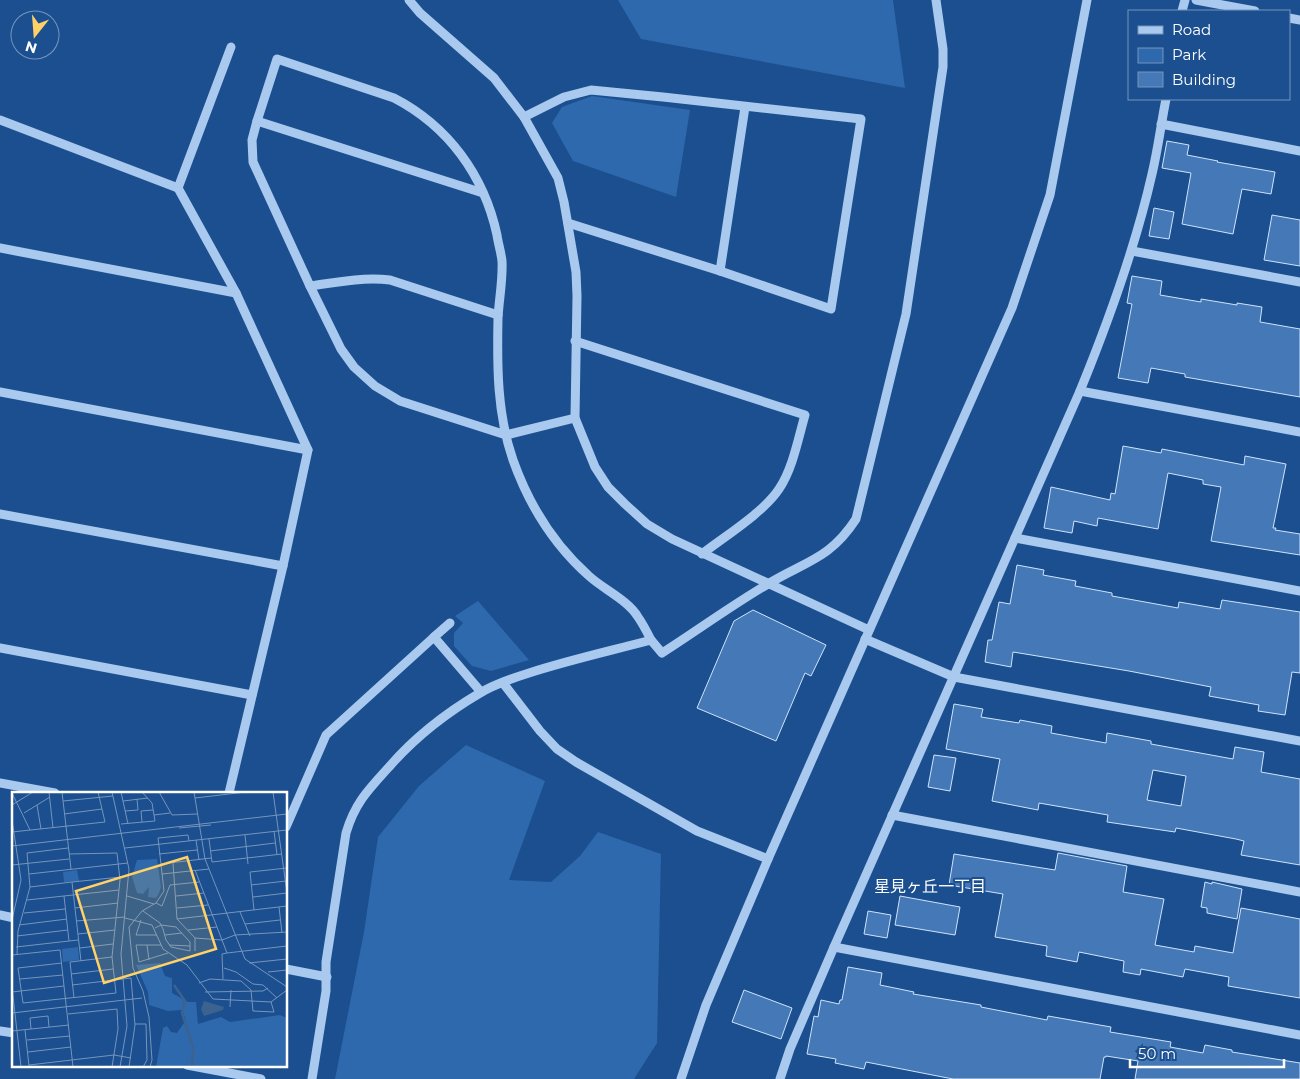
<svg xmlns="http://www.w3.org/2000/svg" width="1300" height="1079" font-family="Montserrat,'Noto Sans JP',sans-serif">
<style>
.green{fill:#2e69ad}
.building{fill:#4478b7;stroke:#cfe3fa;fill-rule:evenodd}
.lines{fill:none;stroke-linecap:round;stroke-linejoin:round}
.minor{stroke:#a9c9ee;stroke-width:9}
.labels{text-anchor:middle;stroke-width:4;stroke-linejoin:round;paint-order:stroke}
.neighbourhood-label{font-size:16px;fill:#fff;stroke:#1b4f8f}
.inset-river{fill:none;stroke:#3c6290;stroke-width:2.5}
.inset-road{fill:none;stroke:#7695bc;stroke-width:1}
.view{fill:#ffd166;fill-opacity:0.15;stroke:#ffd166;stroke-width:2.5}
.inset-edge{fill:none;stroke:#fff;stroke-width:2.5}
</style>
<rect width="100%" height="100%" fill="#1b4f8f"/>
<g class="green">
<path d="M618,0H893L905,88L641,39Z"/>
<path d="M592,96L690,110L676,197L573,161L552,123L562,107Z"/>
<path d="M478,601L529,660L491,671L472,666L454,646V633L463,623L455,616Z"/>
<path d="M466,745L545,781L509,880L551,882L580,856L598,832L661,854L657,1043L634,1079H335L364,932L378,837L419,786Z"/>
</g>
<g class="building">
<path d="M1167,141L1189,145L1187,155L1218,161L1217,162L1275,172L1271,194L1242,189L1233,234L1182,224L1191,173L1162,168Z"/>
<path d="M1154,208L1174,212L1169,239L1149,236Z"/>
<path d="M1272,215L1300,220V266L1264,260Z"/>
<path d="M1132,276L1162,281L1160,295L1201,302V299L1237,305V303L1262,307L1260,322L1300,329V397L1185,377V374L1151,368L1148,383L1118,378L1132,304L1127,303Z"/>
<path d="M1123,446L1161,453L1162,449L1244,465L1245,456L1286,464L1273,528H1276L1275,530L1300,534V555L1211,541L1221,487L1203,484V480L1168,473L1158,529L1098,518L1097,526L1074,521L1072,533L1044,528L1051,487L1110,500L1111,493L1115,494Z"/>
<path d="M1017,565L1044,570L1043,575L1076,581L1075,586L1112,593V596L1178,608L1179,602L1220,609L1222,600L1300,612V673L1292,672L1285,715L1258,711L1259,705L1209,696L1211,687L1129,671L1013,652L1011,667L985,662L988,640H992L999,602L1010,604Z"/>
<path d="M753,610L826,645L811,676L805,673L776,741L697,708L734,621Z"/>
<path d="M954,704L983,709L981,717L1019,723L1020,720L1052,726L1051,733L1106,743L1107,733L1151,741V744L1233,759L1235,747L1264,752L1261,772L1300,779V865L1241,855L1244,841L1236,839L1176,828L1175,832L1107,822L1108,815L1039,803L1038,810L992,801L1000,759L946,749ZM1153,770L1186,776L1181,806L1147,800Z"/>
<path d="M934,755L956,758L950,791L928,787Z"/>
<path d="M1058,853L1127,866L1123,892L1164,899L1155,945L1194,952L1195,946L1233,953L1241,908L1300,919V998L1228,986L1229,977L1185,969L1183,977L1141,969L1140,975L1123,972L1124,961L1079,952L1077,962L1046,956L1047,946L995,937L1003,894L949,885L954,854L1055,870Z"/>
<path d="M1205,882L1212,884V882L1242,889L1237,919L1207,913V908L1201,907Z"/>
<path d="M900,896L960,907L955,935L895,925Z"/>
<path d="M868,911L891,915L887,938L864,934Z"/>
<path d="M848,967L882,973L880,985L914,992L913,994L981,1005V1007L1047,1020L1048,1016L1111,1027L1110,1032L1171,1042L1170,1047L1203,1053L1205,1045L1232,1050V1052L1300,1063V1079H1135L1138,1061L1106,1056V1057H1104L1100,1079H953L866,1062L864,1069L835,1063L836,1059L807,1054L814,1016L818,1017L821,1000L839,1004L840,1000H842Z"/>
<path d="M744,990L792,1008L781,1039L732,1022Z"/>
</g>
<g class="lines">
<g class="minor">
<path d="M409,0L420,13L494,78L524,117L558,178L564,202L576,272L577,296L575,418L595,467L608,487L625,504L647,524L672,539L869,630"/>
<path d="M1196,0L1255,11"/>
<path d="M1182,11L1185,0"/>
<path d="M1289,18L1300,20"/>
<path d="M524,117L564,97L591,90L663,97L861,119L831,309L720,271L568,223"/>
<path d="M0,120L178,188"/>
<path d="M257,121L483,193"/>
<path d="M1161,124L1300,151"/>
<path d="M0,248L236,293"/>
<path d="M1132,251L1300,282"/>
<path d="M720,271L745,107"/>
<path d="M310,286C337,282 363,277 390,280L498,315"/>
<path d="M575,341L805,415C798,439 793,468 779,489C763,513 725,536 702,554"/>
<path d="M1080,391L1300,432"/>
<path d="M0,392L308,450"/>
<path d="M575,418L506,435L400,401L375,386L354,367L341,349L310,286L253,162L252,140L257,121L277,59L394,98C448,126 484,175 497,235C498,243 501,252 502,261C503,280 499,299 498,318C497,366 497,414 513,460C529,505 553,544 589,576C603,589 628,600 638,617C643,624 647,632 651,640"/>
<path d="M0,514L283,566"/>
<path d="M1015,538L1300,591"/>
<path d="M434,637L450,623"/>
<path d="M865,639L954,677L1300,741"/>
<path d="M0,648L252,695"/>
<path d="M503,683L540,731L557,749L576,762L697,831L768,859"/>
<path d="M0,783L55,793"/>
<path d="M229,793L283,566L308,450L236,293L178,188L231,47"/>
<path d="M892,815L1300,892"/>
<path d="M286,827L326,735L434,637L481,692"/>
<path d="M0,915L14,918"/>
<path d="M834,947L1300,1035"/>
<path d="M286,969L327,977"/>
<path d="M0,1031L14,1033"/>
<path d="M187,1065L261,1079"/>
<path d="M312,1079L326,991V962L346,833C355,803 368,790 389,767C415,737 446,713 480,693C495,684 513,678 529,673C569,660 610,651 651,640L662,653C698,630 732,605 768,584C806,561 830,559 856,519L906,314L943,67V49L936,0"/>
<path d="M681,1079L706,1005L768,859L1012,308L1050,195L1087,0"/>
<path d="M780,1079L790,1049L834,947L1080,391C1109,320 1135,249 1152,174C1158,149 1161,124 1166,99"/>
</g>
</g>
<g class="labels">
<g class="neighbourhood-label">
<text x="930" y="892">星見ヶ丘一丁目</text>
</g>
</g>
<g transform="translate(12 792)">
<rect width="275" height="275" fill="#1b4f8f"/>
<path d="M145,67L149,95L147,101L144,106L136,105L137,95L131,102L125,101L120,85L125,68ZM65,78L67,89L52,90L51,80ZM66,155L67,168L51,170L50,157ZM148,171L153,184L160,186V201L176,210H184L186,232L209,225L218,230L268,223L275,226V275H144L151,236L155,234L159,240L165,241L174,228L170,218L156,219L137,213L136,200L124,173Z" fill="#2e69ad"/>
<path d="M192,209L212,215L211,218L192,224L189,217Z" fill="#3c6290"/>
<path class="inset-river" d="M162,193L173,209L170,221L181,255L180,275"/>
<path class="inset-road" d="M37,0L41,36M50,0L59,77M100,0L117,77L109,162L115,234L108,275M109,0L116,32M147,0L160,23L185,22M182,0L193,67L233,167L275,195M261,0L275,101M0,1L18,38M183,6L234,0M51,9L101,4M111,9L136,6M0,13L21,0M25,13L29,37M113,19L126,18L125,7M12,21L38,5M52,22L90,17M142,23L158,21M0,28L9,88L0,128M130,30L129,19L141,18M109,32L143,29L140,11L130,0M167,36L199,33M262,39L265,63M0,40L93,30L86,0M233,43L236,72M197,47L200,70L270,62M184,48L187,68M0,54L275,22M113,56L275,38M198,59L263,51M147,62L185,58M161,71L165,127L183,146V159M149,72L199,66M0,73L57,67M0,78V99M183,78L215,161L275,154M17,82L116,71M150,82L197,77M239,93L274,89M18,95L60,90M52,104L57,149M115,104L142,112M164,104L192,101M241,105L275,101M15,108L107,98M144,111L150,114L158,93L187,90M267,115L270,141M63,116L106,111M165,116L196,113M242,118L238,80L275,76M131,119L148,131L151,137L154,148L159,155L178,159V150L164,135L149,133L143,136M228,120L238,144M12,121L53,117M113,126L140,133L151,157L175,173L201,207L259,210L275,198M165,127L275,114M129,128L124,143H145M64,129L113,125M233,132L268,128M7,133L55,127M176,138L205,135M66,142L103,138M153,143L170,141M5,144L56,138M183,146L210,148L223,143L275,140M135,153L137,168M149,153H124L127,170L156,161M157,153L178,154M4,155L66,148M68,156L101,152M0,163L48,158L61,275M5,163L6,139L18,95L15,61L56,56M69,169L60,90L109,85M50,171L6,176L11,211L104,201L100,165L108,88L105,61L57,62M237,171L275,167M212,176L224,180L241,192L251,193L265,206M256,180L275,178M59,182L101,177M8,187L51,183M211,187L210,162L215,161M187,191L198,187L229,189L239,198L241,219L262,220L259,210M60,193L119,186L123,233L117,275M0,195L9,275M0,200L52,194M193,200L251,199L256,196M62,206L58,170L100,165M218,215L219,198M0,221L130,206M56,222L105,217L106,237L100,275M123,232H134L135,268L131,275M19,237L18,226L36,224L37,235M13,238L17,274M0,239L57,233M15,248L58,244M16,260L59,255M17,273L102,263L119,266M138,275L140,268L137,225L131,199L121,176L117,135L130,119L144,111L152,99L146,46L176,43L177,49"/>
<path class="view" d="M175,65L204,157L92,191L64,99Z"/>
<rect width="275" height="275" class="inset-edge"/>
</g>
<rect x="1128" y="10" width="162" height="90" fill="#1b4f8f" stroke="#7695bc"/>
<rect x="1138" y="26" width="25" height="8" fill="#a9c9ee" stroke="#7695bc"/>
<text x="1172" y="35" font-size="15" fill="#ffffff">Road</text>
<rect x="1138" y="48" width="25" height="15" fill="#2e69ad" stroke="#7695bc"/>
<text x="1172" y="60" font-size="15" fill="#ffffff">Park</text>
<rect x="1138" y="72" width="25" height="15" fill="#4478b7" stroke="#7695bc"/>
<text x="1172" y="85" font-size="15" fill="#ffffff">Building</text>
<g transform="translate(35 35) rotate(197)"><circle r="24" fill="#1b4f8f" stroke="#7695bc"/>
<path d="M0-4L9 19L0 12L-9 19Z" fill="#ffd166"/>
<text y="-8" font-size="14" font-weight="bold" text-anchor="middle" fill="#ffffff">N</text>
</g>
<path d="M1130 1059v8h154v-8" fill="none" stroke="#ffffff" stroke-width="2.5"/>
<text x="1138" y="1059" font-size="15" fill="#ffffff" stroke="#1b4f8f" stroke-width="4" paint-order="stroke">50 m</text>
</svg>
